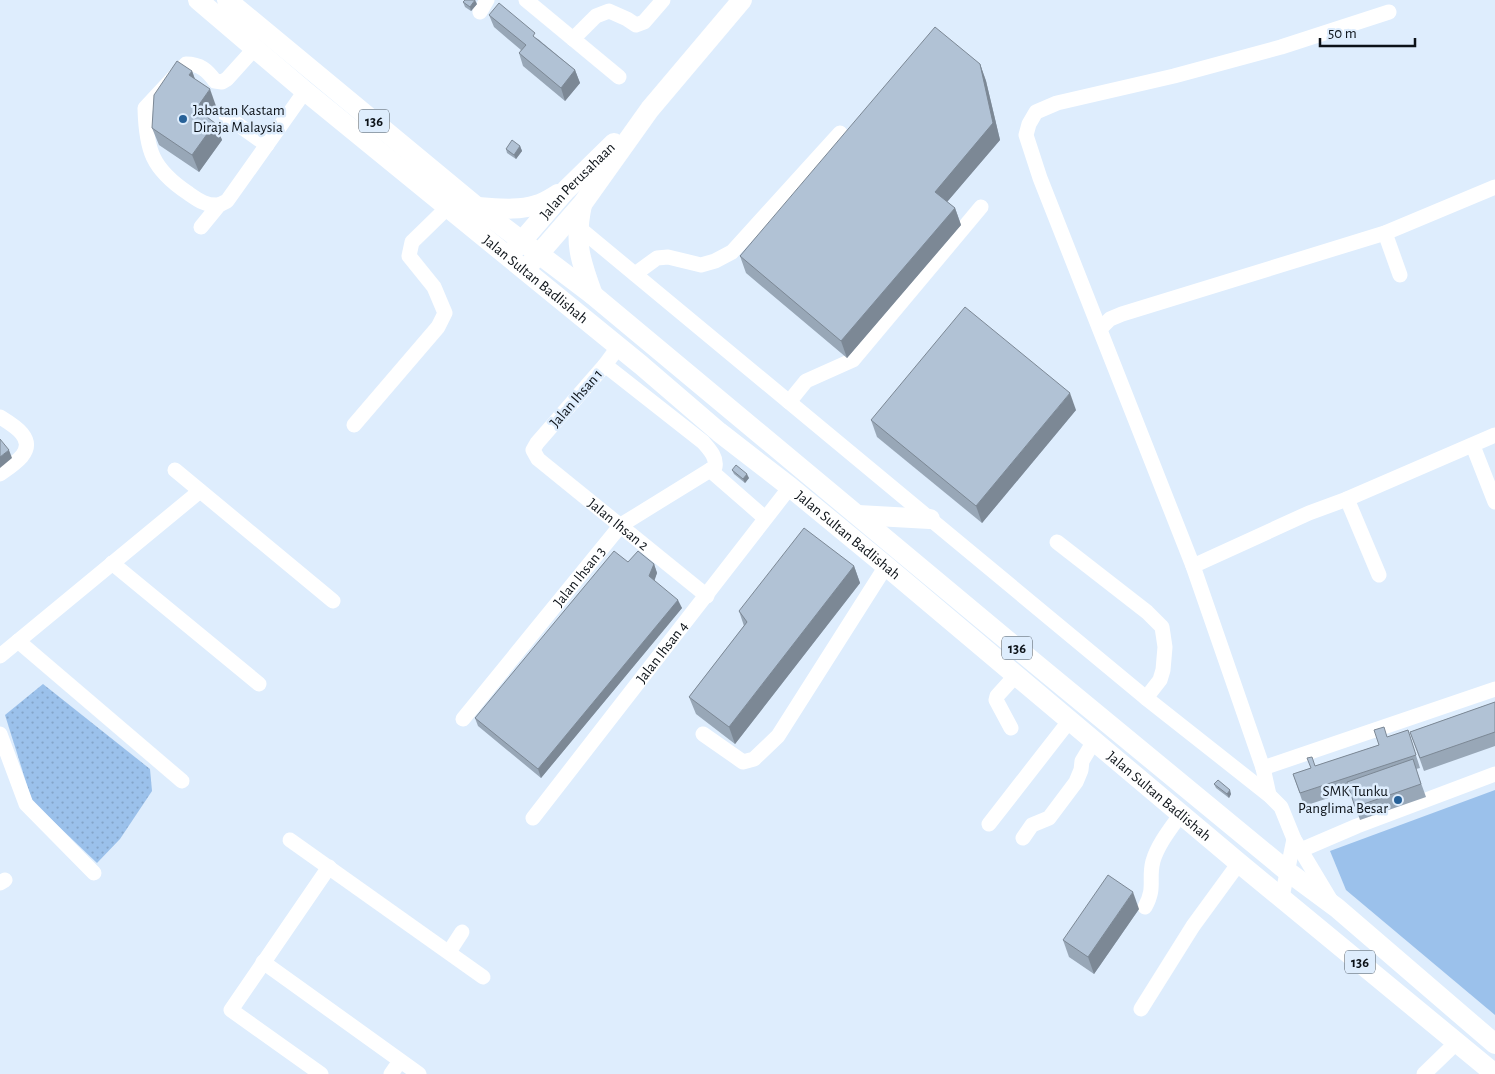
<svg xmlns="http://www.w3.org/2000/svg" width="1495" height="1074" font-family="'Alegreya Sans',sans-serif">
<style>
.grass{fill:url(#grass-dots)}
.garden{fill:#9bc1eb}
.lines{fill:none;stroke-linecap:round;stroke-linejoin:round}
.minor{stroke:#fff;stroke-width:15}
.major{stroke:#fff;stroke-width:20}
.wall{fill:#98a7b7}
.shaded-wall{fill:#7c8895}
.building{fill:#b1c2d5;stroke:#7c8895}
.poi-dot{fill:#276198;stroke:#deedfd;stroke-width:2}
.labels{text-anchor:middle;stroke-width:5;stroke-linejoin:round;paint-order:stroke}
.shield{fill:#deedfd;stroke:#4b545d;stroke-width:1}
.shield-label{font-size:14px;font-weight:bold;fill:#0c1218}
.poi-label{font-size:15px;fill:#0c1218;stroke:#deedfd;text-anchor:start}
.street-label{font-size:15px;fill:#0c1218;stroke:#deedfd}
</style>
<defs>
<pattern id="grass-dots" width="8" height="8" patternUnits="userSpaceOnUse" patternTransform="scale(1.25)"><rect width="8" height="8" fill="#9bc1eb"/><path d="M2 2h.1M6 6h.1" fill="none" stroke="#84a5c9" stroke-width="1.8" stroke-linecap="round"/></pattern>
</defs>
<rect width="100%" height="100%" fill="#deedfd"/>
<path class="grass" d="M43,684L150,769L152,791L120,839L97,863L32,801L5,715Z"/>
<path class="garden" d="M1495,790V1015L1346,890L1330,851Z"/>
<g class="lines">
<g class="minor">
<path d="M526,0L619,77"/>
<path d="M480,12L487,0"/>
<path d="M573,39L596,16L609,11L627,19L636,25L644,22L663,0"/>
<path d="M226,116L267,145"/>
<path d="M219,205C206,206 198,200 188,193C152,169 146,150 145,108L186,64C200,64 207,70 215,81L222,82L227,79L255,48"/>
<path d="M201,227L219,205L227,201L305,91"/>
<path d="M578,227L1146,698L1269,795L1281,807L1294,839L1330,899"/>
<path d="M1385,233L1400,275"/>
<path d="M635,274L657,258L668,257L701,265L715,261L732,252L840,133"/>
<path d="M1100,329L1110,319L1122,314L1385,233L1495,187"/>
<path id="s1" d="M619,346L605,365L537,443L533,450L538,459L707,596"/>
<path d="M789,402L806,381L853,360L981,207"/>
<path d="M0,417C13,425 36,438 22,456C16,463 7,469 0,474"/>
<path d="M354,425L438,327L445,313L434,287L409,256L412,242L448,207"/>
<path d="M1473,446L1495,502"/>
<path d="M175,470L333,601"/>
<path d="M710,470L765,518"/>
<path d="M1347,499L1379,575"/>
<path d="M1057,542L1147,612L1162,627L1165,647L1163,670L1160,680L1146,698"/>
<path d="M112,563L259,684"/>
<path d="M1193,566L1309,513L1347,499L1495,435"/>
<path d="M18,641L182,781"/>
<path d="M0,656L200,491"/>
<path id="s2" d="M463,719L621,525L715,467C717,457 709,449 703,442L605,365"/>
<path d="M1011,728L996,700L997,696L1016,675"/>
<path d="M0,734L26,804L94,873"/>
<path d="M703,734L743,762L754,759L778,736L886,566"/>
<path d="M1263,768L1495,689"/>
<path d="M1269,795L1263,768L1193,566L1040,178L1026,135L1029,124L1036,112L1057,103L1174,76L1281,47L1389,12"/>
<path id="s3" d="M533,818L790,487"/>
<path d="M989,824L1070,720"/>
<path d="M1023,838L1032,825L1049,818L1076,782L1081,770L1082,761L1094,741"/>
<path d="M290,840L483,977"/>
<path d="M1301,850L1357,826L1495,774"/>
<path d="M0,883L5,880"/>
<path d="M1282,897L1294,839"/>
<path d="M1145,907C1156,887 1148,880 1153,861C1158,844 1171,828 1181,814"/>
<path d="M449,952L462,932"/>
<path d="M263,962L419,1074"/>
<path d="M1141,1009L1193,926L1239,863"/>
<path d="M321,1074L231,1010L329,867"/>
<path d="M391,1074L400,1061"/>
<path d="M1424,1074L1457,1042"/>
</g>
<g class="major">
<path id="s4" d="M198,0L305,91L641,365L719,432L790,487L886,566L1239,863L1495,1074"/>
<path d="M227,0L477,207L593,295L1031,660L1287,871L1337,908L1495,1044"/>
<path d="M582,205C574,242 580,260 593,295"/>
<path d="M477,207C497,208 517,211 536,205C544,203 551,198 558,194"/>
<path id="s5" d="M514,250L566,190L614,143"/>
<path d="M531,263L583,203L650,109L742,0"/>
<path d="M858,515L930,519"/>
</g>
</g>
<g class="wall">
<path d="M463,2L477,4L471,11L465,7Z"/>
<path d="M489,15L538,39L575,70L580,83L565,101L523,66L519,53L521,50L494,27Z"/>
<path d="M980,64L986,81L1000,140L947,202L955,208L961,225L847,358L746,273L740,256Z"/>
<path d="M192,71L195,79L216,106L208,118L215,123L222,140L199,172L159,145L152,128Z"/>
<path d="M520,146L522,151L516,159L507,153L506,149Z"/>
<path d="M1076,410L982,523L877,437L871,420Z"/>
<path d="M732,470L749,478L745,483L734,474Z"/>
<path d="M628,562L654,564L657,573L654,580L682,608L541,778L478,726L475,718Z"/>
<path d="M854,566L860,583L735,744L696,714L689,697L744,626L739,611Z"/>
<path d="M1495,702V746L1424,771L1410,732Z"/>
<path d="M1408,730L1420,768L1416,769L1426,797L1360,820L1350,791L1304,806L1293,774L1311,768L1315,766L1379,745L1388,737Z"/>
<path d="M1214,784L1231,794L1229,798L1216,788Z"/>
<path d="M1139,909L1094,974L1069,957L1063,940Z"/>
</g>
<g class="shaded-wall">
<path d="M475,0L477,4L471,11L470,7Z"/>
<path d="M980,64L986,81L1000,140L941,209L935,192Z"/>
<path d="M575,70L580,83L565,101L561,88Z"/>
<path d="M192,71L198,88L189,75Z"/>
<path d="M210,89L216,106L202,126L196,109Z"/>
<path d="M215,123L222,140L199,172L192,155Z"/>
<path d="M520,146L522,151L516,159L514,155Z"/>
<path d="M955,208L961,225L847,358L841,341Z"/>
<path d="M1070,393L1076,410L982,523L976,506Z"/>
<path d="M9,450L12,458L0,468V457Z"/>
<path d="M747,474L749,478L745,483L743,479Z"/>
<path d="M654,564L657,573L653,585L649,576Z"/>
<path d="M854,566L860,583L735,744L729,727Z"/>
<path d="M678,600L682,608L541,778L538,769Z"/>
<path d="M1230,790L1231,794L1229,798L1227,794Z"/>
<path d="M1133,892L1139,909L1094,974L1088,957Z"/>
</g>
<g class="building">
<path d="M465,0H475L470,7L463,2Z"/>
<path d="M499,3L535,33L533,36L575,70L561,88L519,53L526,45L489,15Z"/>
<path d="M935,27L980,64L993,123L935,192L955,208L841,341L740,256Z"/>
<path d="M177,61L192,71L189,75L210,89L196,109L215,123L192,155L152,128L154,95Z"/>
<path d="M512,140L520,146L514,155L506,149Z"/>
<path d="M965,307L1070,393L976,506L871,420Z"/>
<path d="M0,439L9,450L0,457Z"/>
<path d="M736,465L747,474L743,479L732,470Z"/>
<path d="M804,528L854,566L729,727L689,697L747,622L739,611Z"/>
<path d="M614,551L628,562L638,551L654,564L649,576L678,600L538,769L475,718Z"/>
<path d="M1495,702V732L1420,758L1410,732Z"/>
<path d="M1384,727L1387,737L1408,730L1416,755L1300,793L1293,774L1311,768L1307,758L1312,757L1315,766L1379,745L1374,730Z"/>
<path d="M1413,759L1421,784L1355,807L1347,782Z"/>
<path d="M1218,780L1230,790L1227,794L1214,784Z"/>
<path d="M1108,875L1133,892L1088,957L1063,940Z"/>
</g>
<g class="poi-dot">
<circle cx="183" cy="119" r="5"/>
<circle cx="1398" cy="800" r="5"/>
</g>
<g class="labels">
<g class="shield">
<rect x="359" y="109.5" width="30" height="23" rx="4"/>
<rect x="1002" y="636.5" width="30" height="23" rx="4"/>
<rect x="1345" y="950.5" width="30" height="23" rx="4"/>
</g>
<g class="shield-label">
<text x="374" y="126">136</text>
<text x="1017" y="653">136</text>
<text x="1360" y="967">136</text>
</g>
<g class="poi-label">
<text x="193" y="115">Jabatan Kastam<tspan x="193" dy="17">Diraja Malaysia</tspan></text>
<text x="1388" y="796" text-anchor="end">SMK Tunku<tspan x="1388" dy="17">Panglima Besar</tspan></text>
</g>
<g class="street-label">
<text dy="5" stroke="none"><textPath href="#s5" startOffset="94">Jalan Perusahaan</textPath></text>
<text dy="5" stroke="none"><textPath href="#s4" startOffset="438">Jalan Sultan Badlishah</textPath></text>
<text transform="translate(576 398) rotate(-49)" y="5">Jalan Ihsan 1</text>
<text dy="5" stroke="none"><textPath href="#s1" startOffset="249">Jalan Ihsan 2</textPath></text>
<text dy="5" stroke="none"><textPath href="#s4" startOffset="842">Jalan Sultan Badlishah</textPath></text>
<text dy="5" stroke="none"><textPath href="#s2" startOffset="184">Jalan Ihsan 3</textPath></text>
<text dy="5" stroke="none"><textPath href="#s3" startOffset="210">Jalan Ihsan 4</textPath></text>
<text dy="5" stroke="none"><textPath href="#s4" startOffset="1248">Jalan Sultan Badlishah</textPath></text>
</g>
</g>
<path d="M1320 38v8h95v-8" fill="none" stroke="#0c1218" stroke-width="2.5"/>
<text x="1328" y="38" font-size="15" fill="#0c1218" stroke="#deedfd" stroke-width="4" paint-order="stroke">50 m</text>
</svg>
